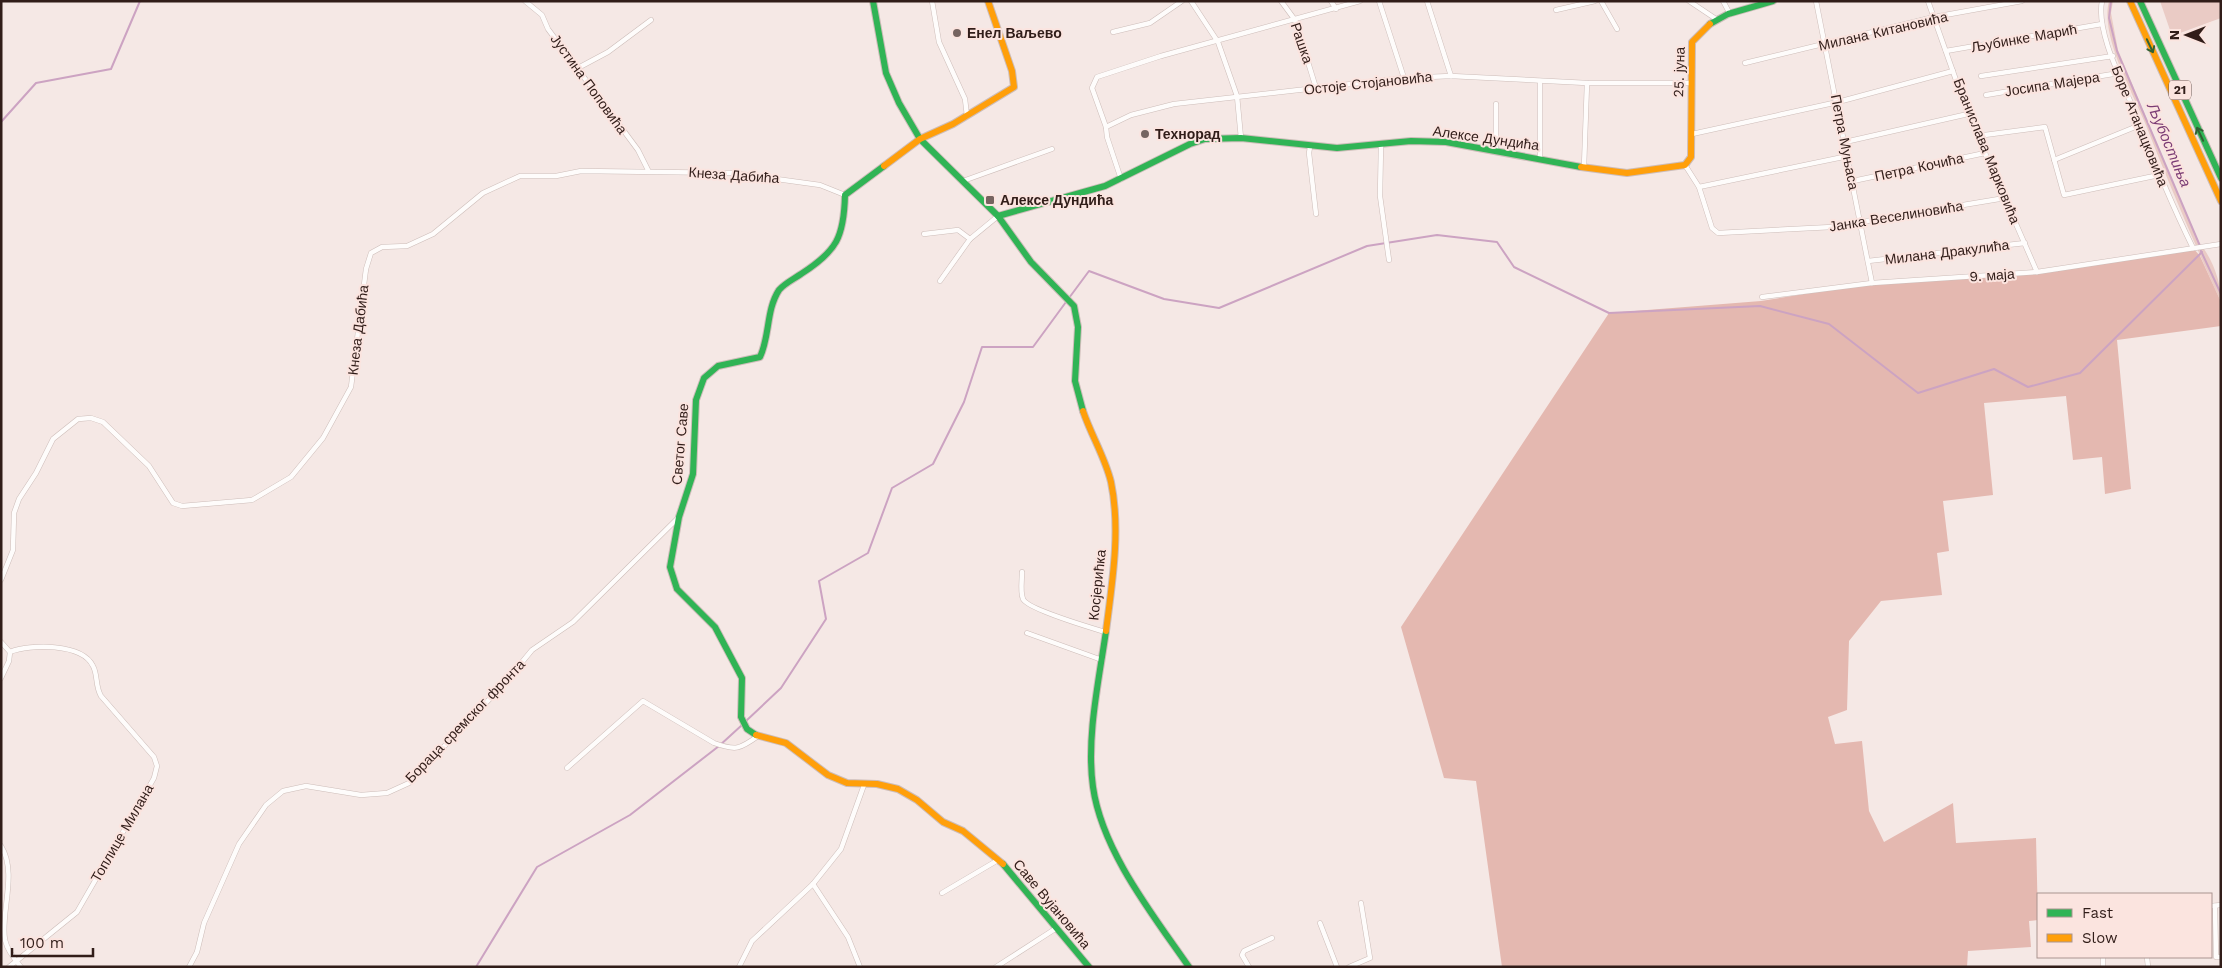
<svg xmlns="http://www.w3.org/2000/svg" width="2222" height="968" font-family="'Work Sans',sans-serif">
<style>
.green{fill:#eacbc5}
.forest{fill:#e4b8b0}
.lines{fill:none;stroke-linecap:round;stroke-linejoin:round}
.stream{stroke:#cca3c2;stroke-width:2}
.street-casing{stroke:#cdbdb9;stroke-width:5.5}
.fast-casing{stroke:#cdbdb9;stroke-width:8}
.slow-casing{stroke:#cdbdb9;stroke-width:8}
.street{stroke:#fefcfb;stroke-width:4.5}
.fast{stroke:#30b455;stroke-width:6}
.slow{stroke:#ff9f0a;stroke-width:6}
.oneway{stroke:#316134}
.poi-dot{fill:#766460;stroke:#fbe4df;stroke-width:2}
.labels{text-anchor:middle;stroke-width:4;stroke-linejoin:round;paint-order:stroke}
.shield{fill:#fbe4df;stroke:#6e5954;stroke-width:1}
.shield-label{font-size:12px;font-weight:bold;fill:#311d19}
.street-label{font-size:14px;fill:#311d19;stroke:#fbe4df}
.poi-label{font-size:14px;font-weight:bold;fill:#311d19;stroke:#fbe4df;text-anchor:start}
.water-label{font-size:15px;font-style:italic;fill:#7a3b74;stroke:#fbe4df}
</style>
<rect width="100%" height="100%" fill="#f5e8e5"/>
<g class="green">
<path d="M2109,1H2113L2111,13L2118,50L2198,241C2212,258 2221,280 2221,302C2194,243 2169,184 2145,123C2132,91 2100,36 2109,1Z"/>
<path d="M2160,1H2221V18L2172,36Z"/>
</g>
<path class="forest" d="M2193,248L2200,256L2221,302V326L2117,340L2131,489L2105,494L2102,457L2073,460L2066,396L1984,403L1993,495L1943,501L1949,551L1937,553L1942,595L1881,601L1849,641L1847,710L1828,717L1835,744L1862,741L1869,811L1884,842L1953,803L1956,843L2036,838L2038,920L2029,921L2031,947L1968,951L1967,967H1502L1476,781L1444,778L1401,627L1609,313L1761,301L1872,283L2037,272Z"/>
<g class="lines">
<g class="stream">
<path d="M2111,1L2109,18L2117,51L2200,246"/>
<path d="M1,122L36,83L111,69L140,1"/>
<path d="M2201,251L2221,294"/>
<path d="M1069,298L1089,271L1164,299L1219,308L1367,246L1437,235L1497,242L1514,267L1609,313L1760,306L1829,324L1918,393L1994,369L2028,387L2080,373L2202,252"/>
<path d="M746,721L781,688L826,619L819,581L868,553L892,488L933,464L964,402L982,347H1033L1066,302"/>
<path d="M476,967L537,867L630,815L719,746L742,725"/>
</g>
<g class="street-casing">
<g id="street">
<path d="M525,1L542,15L548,29L638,150L648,170"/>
<path d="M932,1L939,42L965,99L967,116"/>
<path d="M1191,1L1218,42L1237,96L1241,138"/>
<path d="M1281,1L1295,20L1316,88"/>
<path d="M1331,1L1336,9"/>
<path d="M1379,1L1404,78"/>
<path d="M1427,1L1451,76"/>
<path d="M1601,1L1617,29"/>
<path d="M1689,1L1716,19"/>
<path d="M1723,1L1730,14"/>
<path d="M1816,1L1872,283"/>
<path d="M1928,1L1968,114L2037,272"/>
<path d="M2102,1C2096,32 2122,81 2134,110C2152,157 2171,203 2193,248"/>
<path d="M1556,10L1595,1"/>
<path d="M1113,32L1150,23L1182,1"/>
<path d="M1946,51L2102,24"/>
<path d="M1745,63L1934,17L2022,1"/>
<path d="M578,68L608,52L651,20"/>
<path d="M1981,76L2113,56"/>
<path d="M1540,81V158"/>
<path d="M1986,95L2119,73"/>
<path d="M1496,104V150"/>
<path d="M1106,127L1092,88L1097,77L1161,56L1360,1"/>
<path d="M1692,134L1838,102L1953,71"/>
<path d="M1977,136L2045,127L2064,195L2159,175"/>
<path d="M1845,142L1968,114"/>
<path d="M1381,145L1380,196L1389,260"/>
<path d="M1310,147L1309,153L1316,214"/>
<path d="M2054,160L2140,125"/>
<path d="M1685,165L1699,187L1712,228L1718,233L1852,226L1867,221L2005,198"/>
<path d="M1584,167L1587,83"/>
<path d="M1121,179L1107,137L1106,127L1131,115L1174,104L1404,78L1451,76L1587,83H1690"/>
<path d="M963,181L1052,149"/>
<path d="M1853,181L1985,153"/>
<path d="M1699,187L1848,156"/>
<path d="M924,234L958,230L970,239"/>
<path d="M1868,261L2025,243"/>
<path d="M940,281L970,239L998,216"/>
<path d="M1762,297L1872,283L2037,272L2221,244"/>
<path d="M1022,572C1022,580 1020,592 1023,599C1027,609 1092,628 1105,632"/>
<path d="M1,580L13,550L14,513L19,499L36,473L53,439L78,419L91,418L103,422L149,466L173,503L182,506L252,500L291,477L323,438L351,387L366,269L371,253L382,247L407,246L433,234L483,193L520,176H556L581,171L734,173L820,185L845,195"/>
<path d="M1027,633L1102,660"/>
<path d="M1,642L10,652L9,661L1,678"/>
<path d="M567,768L643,701L714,743C736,751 740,749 758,736"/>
<path d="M1,846C18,873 0,914 5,940C7,949 15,960 21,967"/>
<path d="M813,884L848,937L860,967"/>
<path d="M942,893L998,860"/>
<path d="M2211,906L2221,905"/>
<path d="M2215,906L2216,957H2221"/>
<path d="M1320,923L1337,967"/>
<path d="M2103,957V967"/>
<path d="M2147,957L2148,967"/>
<path d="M9,967L77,912L154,778L157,766L154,757L101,696C95,686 98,675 93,666C82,643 30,644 10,652"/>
<path d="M189,967L197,952L204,923L239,844L266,805L283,791L306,786L361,795L387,793L409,783L504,684L532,650L573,622L678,518"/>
<path d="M739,967L752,941L813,884L841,849L864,785"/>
<path d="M996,967L1055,929"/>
<path d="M1249,967L1242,955L1244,951L1272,938"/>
<path d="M1349,967L1370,958L1361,903"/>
</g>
</g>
<g class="fast-casing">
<g id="fast">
<path d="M873,1L886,73L899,103L920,139L998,216L1031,262L1074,306L1078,327L1075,381L1083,411"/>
<path d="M2140,1L2221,178"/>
<path d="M1710,24L1728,14L1773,1"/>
<path d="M998,216L1105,186L1190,144L1205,139L1241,138L1337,148L1411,141L1446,142L1581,167"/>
<path d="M1106,631C1099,680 1086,738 1093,787C1102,851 1153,915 1189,967"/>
<path d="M756,735L747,729L741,717L742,678L715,627L677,589L670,567L679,517L693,474L696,400L704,378L718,366L760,357C770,336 766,310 779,290C785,283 794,279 801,274C837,251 844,237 845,195L884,166"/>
<path d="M1003,864L1089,967"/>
</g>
</g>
<g class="slow-casing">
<g id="slow">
<path d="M2130,1L2221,201"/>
<path d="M884,166L920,139L953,124L1014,87L1012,71L988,1"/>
<path d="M1581,167L1627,173L1685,165L1691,157L1692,42L1710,24"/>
<path d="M1083,411C1091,435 1105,457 1111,482C1121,530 1112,584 1106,631"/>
<path d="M756,735L786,743L828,775L847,783L877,784L898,789L917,800L943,822L963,831L1003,864"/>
</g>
</g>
<use href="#street" class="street"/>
<use href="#fast" class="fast"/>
<use href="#slow" class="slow"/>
</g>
<defs><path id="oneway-shaft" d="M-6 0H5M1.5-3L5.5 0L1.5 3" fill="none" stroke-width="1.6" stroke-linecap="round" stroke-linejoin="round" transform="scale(1.25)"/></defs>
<g class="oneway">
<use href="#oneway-shaft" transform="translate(2150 46) rotate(65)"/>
<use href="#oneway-shaft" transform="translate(2200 134) rotate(-115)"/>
</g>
<g class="poi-dot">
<circle cx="957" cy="33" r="5"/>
<circle cx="1145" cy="134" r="5"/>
<rect x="985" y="195" width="10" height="10" rx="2.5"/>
</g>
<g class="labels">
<rect class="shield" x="2169" y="80.5" width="22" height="19" rx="4"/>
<g class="shield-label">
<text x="2180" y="94">21</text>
</g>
<g class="street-label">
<text transform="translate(1883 31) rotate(-13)" y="5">Милана Китановића</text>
<text transform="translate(2024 38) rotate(-10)" y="5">Љубинке Марић</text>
<text transform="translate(1302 43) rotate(71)" y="5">Рашка</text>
<text transform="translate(1679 72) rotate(-88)" y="5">25. јуна</text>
<text transform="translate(1368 83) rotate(-6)" y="5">Остоје Стојановића</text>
<text transform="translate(589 84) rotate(54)" y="5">Јустина Поповића</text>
<text transform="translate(2052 84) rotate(-9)" y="5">Јосипа Мајера</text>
<text transform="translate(2140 126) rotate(68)" y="5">Боре Атанацковића</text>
<text transform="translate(1486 138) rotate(8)" y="5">Алексе Дундића</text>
<text transform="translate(1845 142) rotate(79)" y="5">Петра Муњаса</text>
<text transform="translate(1987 151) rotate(68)" y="5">Бранислава Марковића</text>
<text transform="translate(1919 167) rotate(-12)" y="5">Петра Кочића</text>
<text transform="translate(734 175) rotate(4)" y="5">Кнеза Дабића</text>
<text transform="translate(1896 216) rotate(-9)" y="5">Јанка Веселиновића</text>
<text transform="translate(1947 252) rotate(-7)" y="5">Милана Дракулића</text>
<text transform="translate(1992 275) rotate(-4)" y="5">9. маја</text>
<text transform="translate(358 330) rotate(-83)" y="5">Кнеза Дабића</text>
<text transform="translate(680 444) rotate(-85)" y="5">Светог Саве</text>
<text transform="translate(1097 585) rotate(-84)" y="5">Косјерићка</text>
<text transform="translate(465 721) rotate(-46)" y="5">Бораца сремског фронта</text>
<text transform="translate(122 833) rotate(-60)" y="5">Топлице Милана</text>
<text transform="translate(1052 904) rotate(50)" y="5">Саве Вујановића</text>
</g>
<g class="poi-label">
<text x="967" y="38">Енел Ваљево</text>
<text x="1155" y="139">Технорад</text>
<text x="1000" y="205">Алексе Дундића</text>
</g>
<g class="water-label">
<text transform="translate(2169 145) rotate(67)" y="5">Љубостиња</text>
</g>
</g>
<rect width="2222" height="968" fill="none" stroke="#311d19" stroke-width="5"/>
<rect x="2037" y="893" width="175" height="65" fill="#fbe4df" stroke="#aa9490"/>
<rect x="2047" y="909" width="25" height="8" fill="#30b455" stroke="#aa9490"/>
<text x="2082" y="918" font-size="15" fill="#311d19">Fast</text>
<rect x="2047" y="934" width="25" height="8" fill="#ff9f0a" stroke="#aa9490"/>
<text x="2082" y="943" font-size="15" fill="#311d19">Slow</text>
<g transform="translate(2187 35) rotate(270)" stroke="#fbe4df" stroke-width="4" paint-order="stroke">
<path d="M0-4L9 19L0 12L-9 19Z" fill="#311d19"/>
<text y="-8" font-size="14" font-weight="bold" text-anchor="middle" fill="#311d19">N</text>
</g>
<path d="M12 948v8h81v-8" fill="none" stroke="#311d19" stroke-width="2.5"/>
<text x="20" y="948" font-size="15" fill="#311d19" stroke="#fbe4df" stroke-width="4" paint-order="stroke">100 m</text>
</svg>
